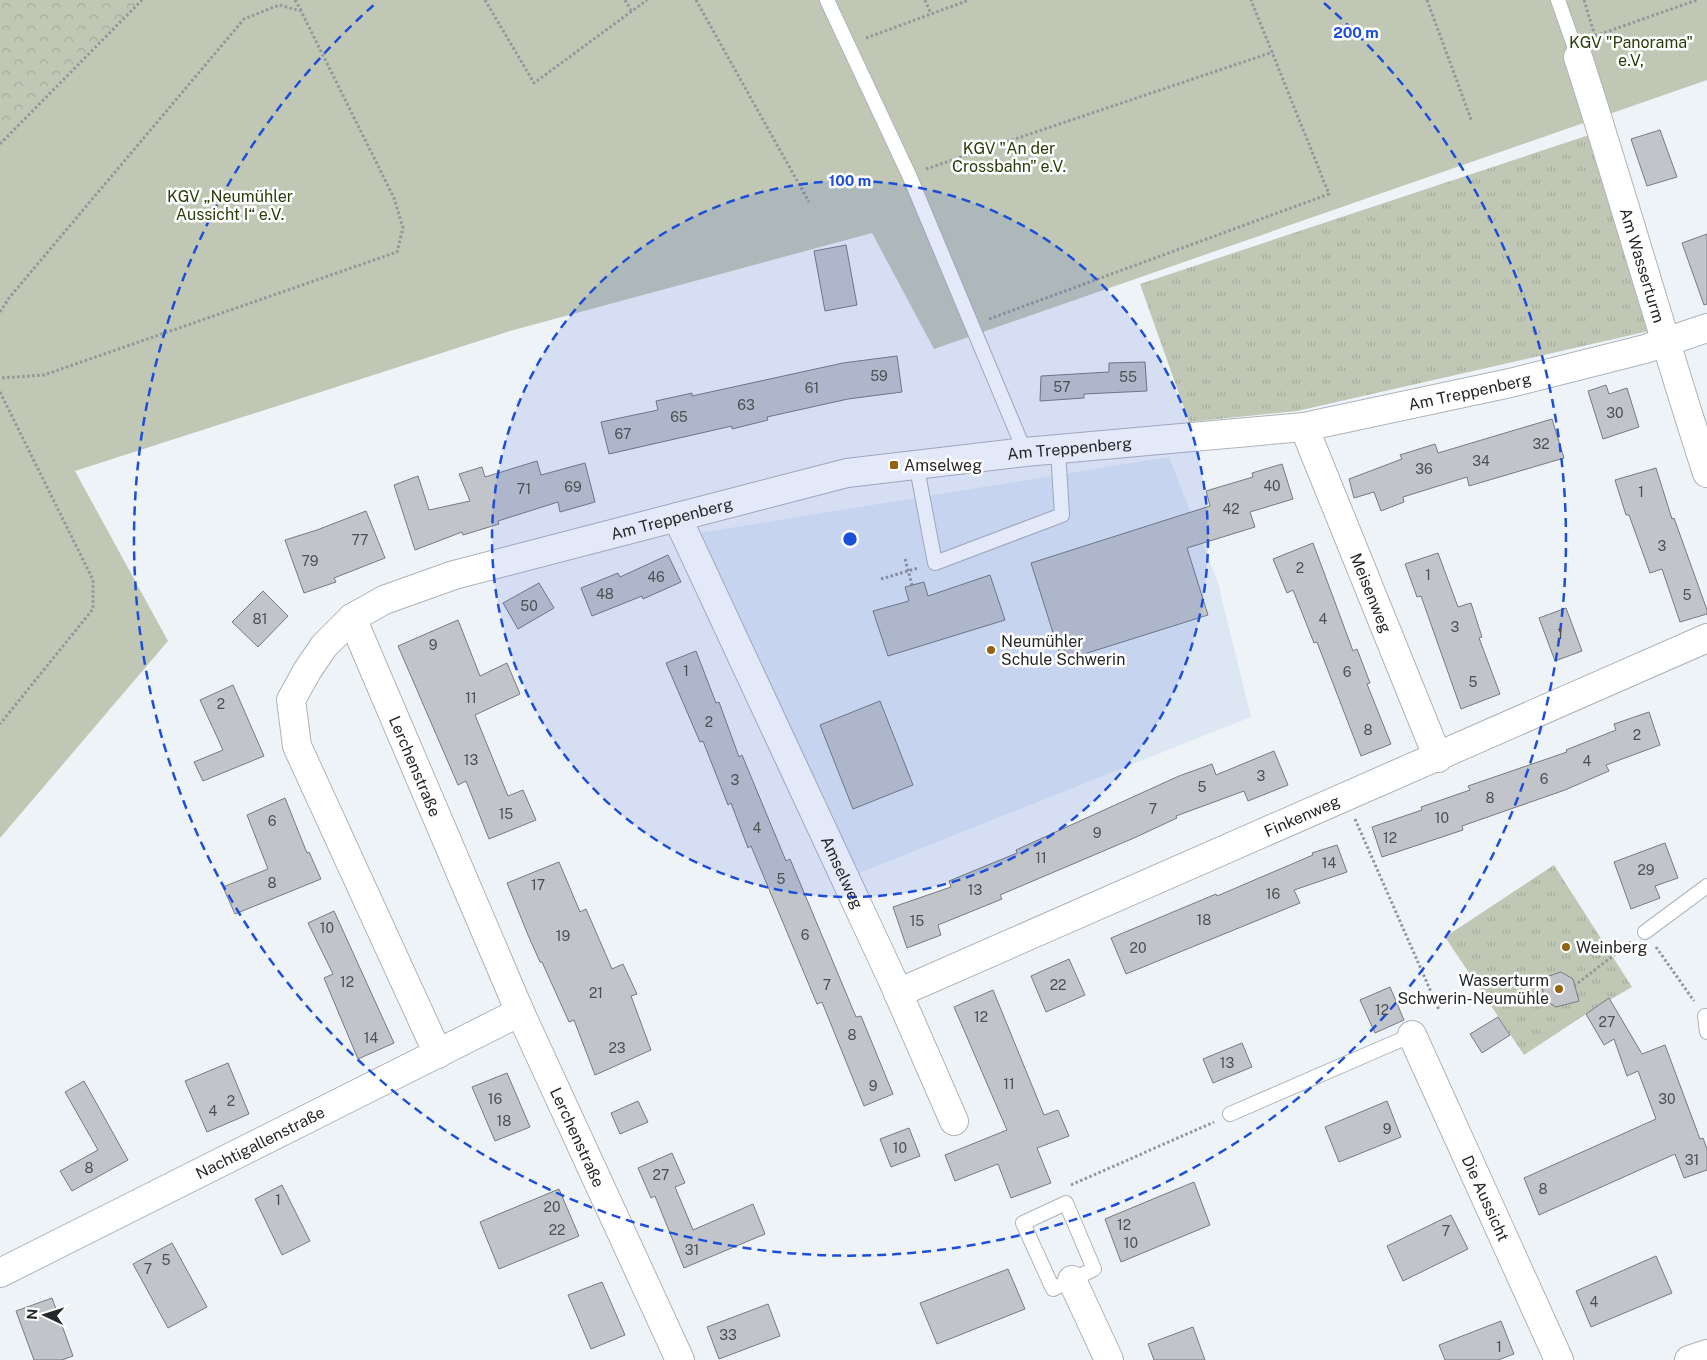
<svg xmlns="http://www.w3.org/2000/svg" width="1707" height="1360" font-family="'Public Sans',sans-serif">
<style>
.built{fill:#dde7f3}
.grass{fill:url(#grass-tufts)}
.park{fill:url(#park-crowns)}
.garden{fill:#c0c8b5}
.building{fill:#c1c5ca;stroke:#777b7f}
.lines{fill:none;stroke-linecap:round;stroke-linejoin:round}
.lane-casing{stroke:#afb3b8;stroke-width:16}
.street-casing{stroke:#afb3b8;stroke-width:30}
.path{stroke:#93969a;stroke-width:3;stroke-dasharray:2.5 2.5;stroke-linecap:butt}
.lane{stroke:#fff;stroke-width:14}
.street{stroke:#fff;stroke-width:28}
.ring{fill:none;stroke:#1d4ed8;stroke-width:2.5;stroke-dasharray:9 6}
.poi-dot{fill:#926410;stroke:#fff;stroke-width:2}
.labels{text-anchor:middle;stroke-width:5;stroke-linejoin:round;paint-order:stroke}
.number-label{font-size:14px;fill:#4e4f52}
.park-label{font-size:16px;fill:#2d3c0b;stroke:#fff}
.street-label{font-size:16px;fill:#27282a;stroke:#fff}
.poi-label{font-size:16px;fill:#27282a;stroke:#fff;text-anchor:start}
.centre{fill:#1d4ed8;stroke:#fff;stroke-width:2.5}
.ring-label{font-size:15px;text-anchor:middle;font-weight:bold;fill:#1d4ed8;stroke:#fff;stroke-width:5;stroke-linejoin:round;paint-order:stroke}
</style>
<defs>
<pattern id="grass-tufts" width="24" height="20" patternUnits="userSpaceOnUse" patternTransform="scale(1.25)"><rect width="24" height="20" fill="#c0c8b5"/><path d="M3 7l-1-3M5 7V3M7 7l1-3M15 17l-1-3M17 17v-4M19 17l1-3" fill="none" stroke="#a5ac9c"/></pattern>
<pattern id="park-crowns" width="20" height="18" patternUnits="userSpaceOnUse" patternTransform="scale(1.25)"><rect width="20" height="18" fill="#c0c8b5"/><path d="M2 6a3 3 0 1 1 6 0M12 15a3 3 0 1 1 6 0" fill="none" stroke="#a5ac9c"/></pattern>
</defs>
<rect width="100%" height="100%" fill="#eef3f8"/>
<path class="built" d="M1169,457L1218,583L1251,717L852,876L693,534Z"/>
<g class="grass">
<path d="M1592,134L1649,331L1297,411L1189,422L1140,284Z"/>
<path d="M1554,865L1632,987L1586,1014L1524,1055L1445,937Z"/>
</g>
<path class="park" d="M0,0H142L0,145Z"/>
<path class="garden" d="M142,0H1707V80L934,349L872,233L510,331L75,471L168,641L0,838V145Z"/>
<g class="building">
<path d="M1660,130L1677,177L1647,186L1631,139Z"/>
<path d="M1707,234V304L1704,305L1682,243Z"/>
<path d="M846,245L857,305L825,311L814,251Z"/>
<path d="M897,356L902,392L848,399L767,417L768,420L732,429V426L609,454L601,422L658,410L656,401L692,393V396L843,363Z"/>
<path d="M1145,362L1147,391L1084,394V398L1040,401L1041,376L1109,372V363Z"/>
<path d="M1606,385L1609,394L1627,388L1639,427L1603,439L1588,391Z"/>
<path d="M1552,419L1564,458L1469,486L1467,477L1403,497L1404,502L1381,511L1374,492L1354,498L1349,479L1402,459L1400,455L1435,444L1438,453Z"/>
<path d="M537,461L541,475L585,463L595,502L560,512L558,502L498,521L499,524L463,535L462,532L415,550L394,485L418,476L429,510L470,501L459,474L482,467L485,477Z"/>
<path d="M1282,464L1293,499L1250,512L1255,527L1187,548L1208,615L1062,661L1031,563L1210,506L1206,491L1253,477L1252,473Z"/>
<path d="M1656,468L1672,519L1674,518L1707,610V614L1680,622L1662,569L1650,573L1629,515H1626L1615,480Z"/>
<path d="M366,511L385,558L334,578L336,582L304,593L285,540L317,530Z"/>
<path d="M1313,543L1353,651L1357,649L1370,683L1367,684L1391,744L1361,756L1317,642L1314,643L1293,590L1287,593L1273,559Z"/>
<path d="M1438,553L1458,607L1471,603L1482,637L1479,638L1500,694L1461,709L1421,596L1417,597L1405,564Z"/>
<path d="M668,555L681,582L643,599L642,596L592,616L581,588L618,573L620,577Z"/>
<path d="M990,575L1005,620L888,656L873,611L909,601L905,587L924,582L928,596Z"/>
<path d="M539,583L554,608L518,629L503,603Z"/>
<path d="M263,591L288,616L258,647L232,622Z"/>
<path d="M1566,608L1582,651L1555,661L1539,618Z"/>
<path d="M458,620L480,676L507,663L520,694L475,715L508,796L523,790L536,820L489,839L466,781L458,785L398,646Z"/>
<path d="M696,651L716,703L719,702L739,757L742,755L786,861L790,859L856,1017L861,1016L893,1094L864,1106L822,1002L817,1004L751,846L748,848L731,803L728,805L703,741L700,742L666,663Z"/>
<path d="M233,685L264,756L203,781L194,762L223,750L200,700Z"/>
<path d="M880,701L913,785L853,809L820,725Z"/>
<path d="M1649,712L1660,745L1606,765L1609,771L1565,790L1462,826L1463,830L1382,857L1372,827L1422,810L1421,807L1470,790L1468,786L1567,752L1566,750L1616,730L1614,724Z"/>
<path d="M1274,751L1288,785L1248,801L1244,791L1176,816L1177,818L1134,838L1000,895L1002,899L938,925L941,935L907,948L893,907L951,887L949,881L1017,853L1016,850L1179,776L1212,764L1216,775Z"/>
<path d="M285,798L307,853L309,852L321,879L235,914L223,887L268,869L247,815Z"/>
<path d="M1665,843L1678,878L1655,886L1660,898L1631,909L1614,862Z"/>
<path d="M1337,845L1347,872L1294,890L1300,903L1126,974L1111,938L1216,894L1217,896L1313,855L1312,853Z"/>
<path d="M559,862L580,912L586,909L612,969L623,964L637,994L631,996L651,1050L595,1075L574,1020L569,1022L542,962H540L528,935L507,883Z"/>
<path d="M334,911L394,1043L358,1059L324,978L333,974L308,923Z"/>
<path d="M1069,959L1085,995L1046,1012L1031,976Z"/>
<path d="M1561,972L1573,979L1579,1001L1556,1007L1545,1000L1542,987L1549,976Z"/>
<path d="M1390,987L1404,1020L1375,1033L1360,1000Z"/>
<path d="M993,990L1044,1115L1058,1110L1069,1136L1037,1148L1051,1183L1011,1198L998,1164L955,1181L945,1155L1007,1130L954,1007Z"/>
<path d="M1609,998L1642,1054L1665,1045L1700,1139L1703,1138L1707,1149V1170L1684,1178L1675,1154L1539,1215L1524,1178L1656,1119L1638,1071L1627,1076L1614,1039L1604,1045L1586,1014Z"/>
<path d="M1498,1017L1510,1035L1482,1053L1470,1034Z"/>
<path d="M1242,1043L1252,1067L1213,1083L1203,1059Z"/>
<path d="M228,1063L249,1114L207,1132L185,1081Z"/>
<path d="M507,1073L530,1127L495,1141L472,1087Z"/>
<path d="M84,1081L128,1160L72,1191L60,1171L98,1150L65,1092Z"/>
<path d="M638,1101L648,1122L620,1134L611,1113Z"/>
<path d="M1387,1101L1401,1137L1339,1162L1325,1127Z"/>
<path d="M909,1128L920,1156L891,1167L880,1139Z"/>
<path d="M672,1153L685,1183L675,1187L693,1230L753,1204L765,1234L684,1268L655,1196L651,1198L638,1168Z"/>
<path d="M1194,1182L1210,1225L1121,1262L1105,1219Z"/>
<path d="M282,1185L310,1241L282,1255L255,1199Z"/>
<path d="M559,1189L579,1236L499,1269L480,1222Z"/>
<path d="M1451,1215L1468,1249L1403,1281L1387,1246Z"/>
<path d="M172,1243L207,1307L168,1328L133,1264Z"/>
<path d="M1656,1256L1672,1293L1591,1327L1576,1291Z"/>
<path d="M1008,1269L1025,1309L937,1344L920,1303Z"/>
<path d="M602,1282L625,1335L591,1349L568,1295Z"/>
<path d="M52,1298L73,1356L62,1360H34L16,1311Z"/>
<path d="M768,1304L780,1336L719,1359L707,1327Z"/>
<path d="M1501,1321L1514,1354L1498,1360H1445L1439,1345Z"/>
<path d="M1193,1327L1205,1360H1154L1148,1344Z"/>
</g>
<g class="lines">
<g class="lane-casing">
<g id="lane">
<path d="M827,0L909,175L1025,452"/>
<path d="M1558,0L1578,57"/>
<path d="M916,463L935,563L1062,515L1058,450"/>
<path d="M1645,932L1707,886"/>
<path d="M1705,1016L1707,1032"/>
<path d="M1230,1114L1412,1035"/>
<path d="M1066,1203L1094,1269L1053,1289L1023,1223Z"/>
</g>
</g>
<g class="street-casing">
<g id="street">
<path id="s1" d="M1578,57C1623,196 1662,335 1707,473"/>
<path id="s2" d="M1304,427L1438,758"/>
<path id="s3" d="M677,517L892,979L954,1121"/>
<path id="s4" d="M352,618L520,1012L680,1360"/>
<path id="s5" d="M898,993L1707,638"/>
<path id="s6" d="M1412,1035L1559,1360"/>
<path id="s7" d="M438,1054L297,746L291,700L307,671L324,646L352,618L384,600L454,575L847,473L1025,452L1304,427L1510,383L1645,349L1707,328"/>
<path id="s8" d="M0,1273L520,1012"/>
<path d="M1072,1280L1109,1360"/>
<path d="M1689,1360L1707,1354"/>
</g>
</g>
<g class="path">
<path d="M295,0L301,10"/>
<path d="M485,0L534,83L647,0"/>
<path d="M625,0L632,12"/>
<path d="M696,0L809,202"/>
<path d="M925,0L931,14"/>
<path d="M1427,0L1472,122"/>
<path d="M1584,0L1595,36"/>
<path d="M1595,36L1697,0"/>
<path d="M866,38L969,0"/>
<path d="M0,144L142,0"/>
<path d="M926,169L1273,52"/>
<path d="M0,312L9,298L244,19L279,5L301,11L394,198L403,228L397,252L44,375L0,378"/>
<path d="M989,319L1329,194L1251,0"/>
<path d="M0,392L93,580V609L0,724"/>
<path d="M905,559L912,585"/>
<path d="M881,579L918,568"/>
<path d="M1355,819L1439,1010"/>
<path d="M1656,947L1694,1001"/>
<path d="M1574,986L1631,942"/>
<path d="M1071,1185L1214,1122"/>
</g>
<use href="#lane" class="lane"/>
<use href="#street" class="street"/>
</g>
<circle cx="850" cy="539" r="358" fill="#1d4ed8" fill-opacity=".12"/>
<g class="ring">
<circle cx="850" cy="539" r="358"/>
<path d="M1324 3A716 716 0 1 1 376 3"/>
</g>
<g class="poi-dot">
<rect x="889" y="460" width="10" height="10" rx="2.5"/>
<circle cx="991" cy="650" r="5"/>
<circle cx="1566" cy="947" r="5"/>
<circle cx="1559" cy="989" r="5"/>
</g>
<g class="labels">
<g class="number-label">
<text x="879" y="381">59</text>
<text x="1128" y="382">55</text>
<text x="1062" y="392">57</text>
<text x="812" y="393">61</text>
<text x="746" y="410">63</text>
<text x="1615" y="418">30</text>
<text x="679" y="422">65</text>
<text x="623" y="439">67</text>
<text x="1541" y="449">32</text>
<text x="1481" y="466">34</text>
<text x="1424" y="474">36</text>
<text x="1272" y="491">40</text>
<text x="573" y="492">69</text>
<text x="524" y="494">71</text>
<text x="1641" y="497">1</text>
<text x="1231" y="514">42</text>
<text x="360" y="545">77</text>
<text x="1662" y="551">3</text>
<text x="310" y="566">79</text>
<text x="1300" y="573">2</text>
<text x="1428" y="580">1</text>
<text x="656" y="582">46</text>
<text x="605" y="599">48</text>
<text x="1687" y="600">5</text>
<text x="529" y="611">50</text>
<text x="260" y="624">81</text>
<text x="1323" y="624">4</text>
<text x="1455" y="632">3</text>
<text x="1560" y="639">1</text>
<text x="433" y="650">9</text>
<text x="686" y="676">1</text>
<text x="1347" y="677">6</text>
<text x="1473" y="687">5</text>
<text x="471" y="703">11</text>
<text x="221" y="709">2</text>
<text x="709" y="727">2</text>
<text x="1368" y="735">8</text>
<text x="1637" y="740">2</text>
<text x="471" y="765">13</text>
<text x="1587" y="766">4</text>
<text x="1261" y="781">3</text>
<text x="1544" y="784">6</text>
<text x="735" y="785">3</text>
<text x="1202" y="792">5</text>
<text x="1490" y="803">8</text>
<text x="1153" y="814">7</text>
<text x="506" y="819">15</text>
<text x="1442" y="823">10</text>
<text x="272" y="826">6</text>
<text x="757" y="833">4</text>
<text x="1097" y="838">9</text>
<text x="1390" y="843">12</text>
<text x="1041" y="863">11</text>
<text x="1329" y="868">14</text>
<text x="1646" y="875">29</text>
<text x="781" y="884">5</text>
<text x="272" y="888">8</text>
<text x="538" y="890">17</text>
<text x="975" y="895">13</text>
<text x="1273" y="899">16</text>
<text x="1204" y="925">18</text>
<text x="917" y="926">15</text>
<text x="327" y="933">10</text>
<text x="805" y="940">6</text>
<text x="563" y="941">19</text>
<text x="1138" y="953">20</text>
<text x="347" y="987">12</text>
<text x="827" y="990">7</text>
<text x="1058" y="990">22</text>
<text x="596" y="998">21</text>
<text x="1382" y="1015">12</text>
<text x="981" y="1022">12</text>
<text x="1607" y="1027">27</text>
<text x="852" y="1040">8</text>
<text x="371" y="1043">14</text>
<text x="617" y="1053">23</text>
<text x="1227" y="1068">13</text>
<text x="1009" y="1089">11</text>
<text x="873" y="1091">9</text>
<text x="495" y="1104">16</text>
<text x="1667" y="1104">30</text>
<text x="231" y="1106">2</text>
<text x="213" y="1116">4</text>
<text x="504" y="1126">18</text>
<text x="1387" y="1134">9</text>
<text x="900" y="1153">10</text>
<text x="1692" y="1165">31</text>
<text x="89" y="1173">8</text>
<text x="661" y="1180">27</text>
<text x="1543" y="1194">8</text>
<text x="278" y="1205">1</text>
<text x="552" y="1212">20</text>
<text x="1124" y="1230">12</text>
<text x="557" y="1235">22</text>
<text x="1446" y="1236">7</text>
<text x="1131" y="1248">10</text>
<text x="692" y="1255">31</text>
<text x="166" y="1265">5</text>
<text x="148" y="1274">7</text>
<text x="1594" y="1307">4</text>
<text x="728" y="1340">33</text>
<text x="1499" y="1352">1</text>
</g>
<g class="park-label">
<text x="1631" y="48">KGV "Panorama"<tspan x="1631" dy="18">e.V,</tspan></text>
<text x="1009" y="154">KGV "An der<tspan x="1009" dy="18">Crossbahn" e.V.</tspan></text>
<text x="230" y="202">KGV „Neumühler<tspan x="230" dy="18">Aussicht I“ e.V.</tspan></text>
</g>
<g class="street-label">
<text dy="6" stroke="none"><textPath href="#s1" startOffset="218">Am Wasserturm</textPath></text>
<text dy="6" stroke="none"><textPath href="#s7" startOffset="1634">Am Treppenberg</textPath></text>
<text dy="6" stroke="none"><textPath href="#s7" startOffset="1229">Am Treppenberg</textPath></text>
<text dy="6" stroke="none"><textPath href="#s7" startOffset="824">Am Treppenberg</textPath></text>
<text dy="6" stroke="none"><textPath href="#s2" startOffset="179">Meisenweg</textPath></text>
<text dy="6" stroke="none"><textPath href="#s4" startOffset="161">Lerchenstraße</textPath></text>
<text dy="6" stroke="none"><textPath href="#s5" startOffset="441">Finkenweg</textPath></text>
<text dy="6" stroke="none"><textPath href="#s3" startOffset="392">Amselweg</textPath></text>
<text dy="6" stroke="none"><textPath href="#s4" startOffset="566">Lerchenstraße</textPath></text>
<text dy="6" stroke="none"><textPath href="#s8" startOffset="291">Nachtigallenstraße</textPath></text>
<text dy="6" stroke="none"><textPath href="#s6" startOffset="179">Die Aussicht</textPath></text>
</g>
<g class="poi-label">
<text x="904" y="471">Amselweg</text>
<text x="1001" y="647">Neumühler<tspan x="1001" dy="18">Schule Schwerin</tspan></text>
<text x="1576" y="953">Weinberg</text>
<text x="1549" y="986" text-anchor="end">Wasserturm<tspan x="1549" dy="18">Schwerin-Neumühle</tspan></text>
</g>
</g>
<circle cx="850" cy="539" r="8" class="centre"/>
<g class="ring-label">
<text x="1356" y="38">200 m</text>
<text x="850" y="186">100 m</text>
</g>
<g transform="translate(45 1315) rotate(274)" stroke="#ffffff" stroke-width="4" paint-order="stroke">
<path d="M0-4L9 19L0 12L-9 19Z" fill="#27282a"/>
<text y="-8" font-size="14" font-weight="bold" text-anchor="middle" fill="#27282a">N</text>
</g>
</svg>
